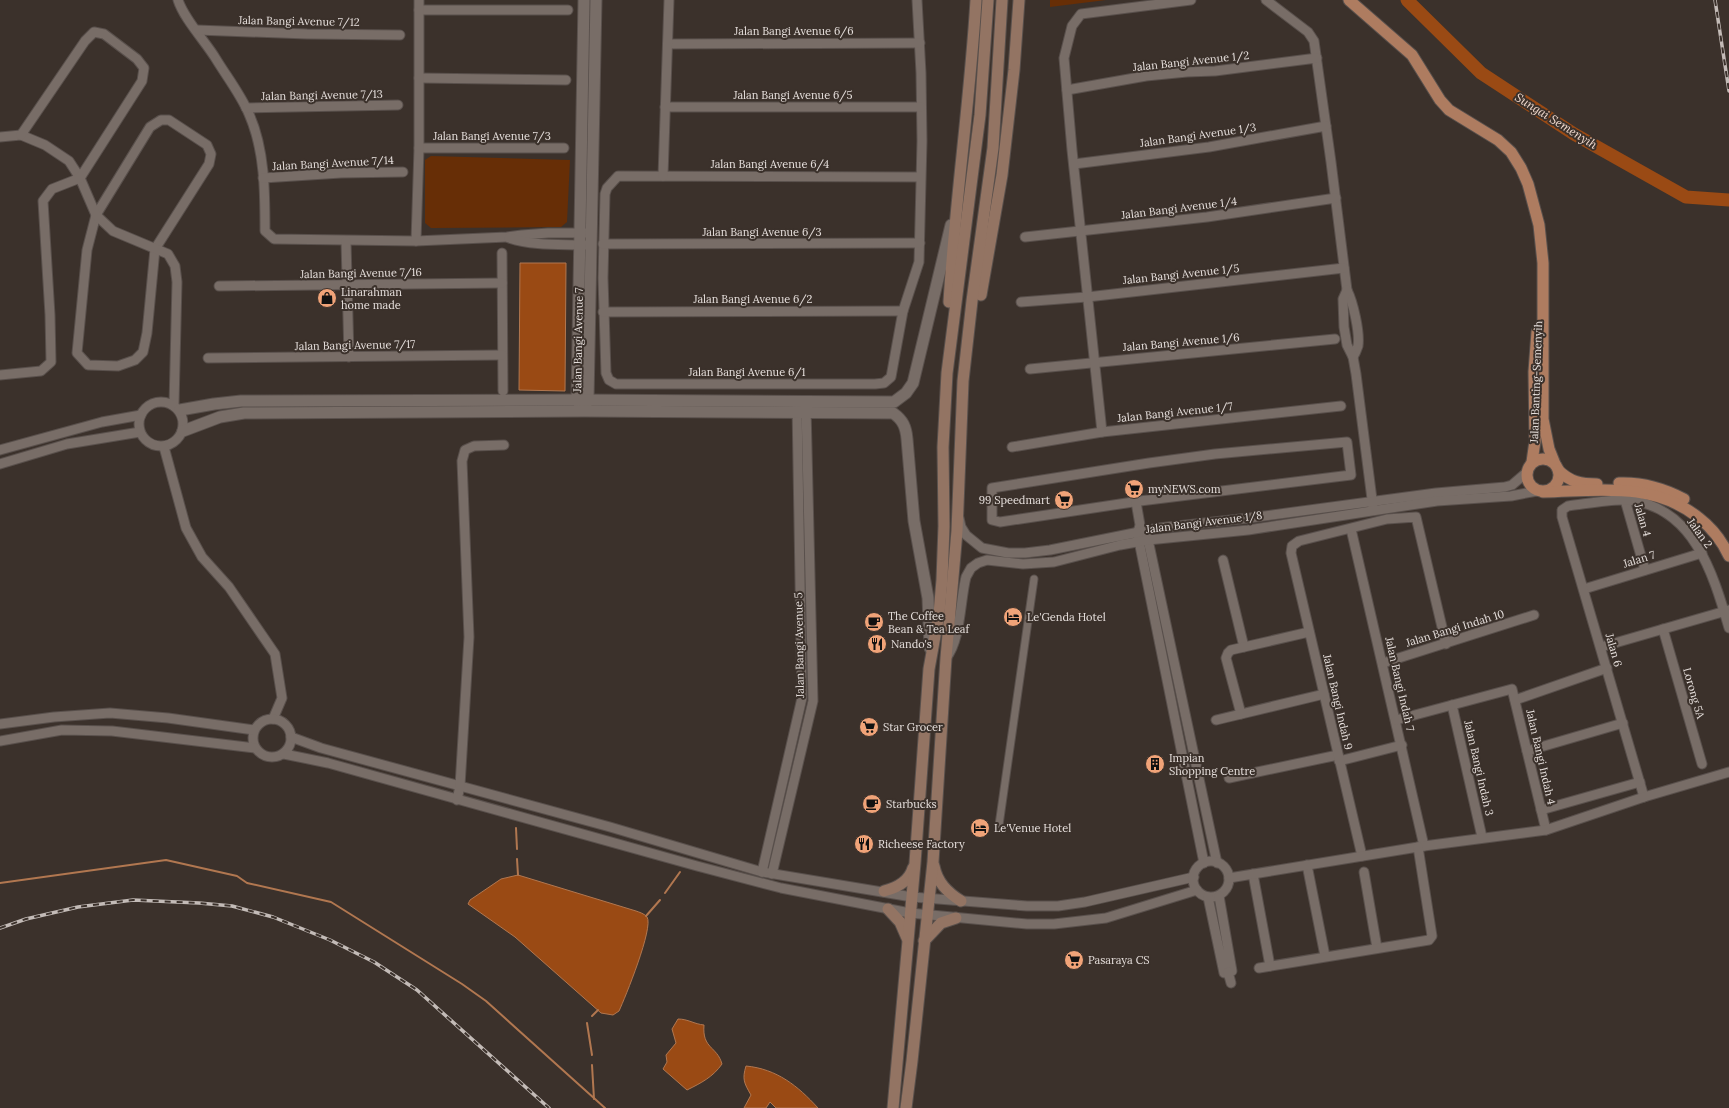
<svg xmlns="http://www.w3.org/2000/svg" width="1729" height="1108" font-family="Lora,serif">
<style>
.green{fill:#672e06}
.water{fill:#9a4a14;stroke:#b17750}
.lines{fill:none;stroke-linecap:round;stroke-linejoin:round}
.stream{stroke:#b17750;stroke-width:2}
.river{stroke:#9a4a14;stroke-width:13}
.pedestrian-casing{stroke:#59504c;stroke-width:9}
.minor-casing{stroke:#59504c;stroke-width:11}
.tertiary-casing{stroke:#59504c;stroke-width:13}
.secondary-casing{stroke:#59504c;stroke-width:13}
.primary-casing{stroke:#59504c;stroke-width:13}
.pedestrian{stroke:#786d67;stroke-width:7}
.minor{stroke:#786d67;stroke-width:9}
.tertiary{stroke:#786d67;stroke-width:11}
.secondary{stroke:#937463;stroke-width:11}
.primary{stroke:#ae7c60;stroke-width:11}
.rail-casing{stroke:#c3bbb7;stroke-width:3.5}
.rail{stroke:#3b312b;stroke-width:2;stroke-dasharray:6;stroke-linecap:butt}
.labels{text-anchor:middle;stroke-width:4;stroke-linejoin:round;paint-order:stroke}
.street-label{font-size:11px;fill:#e7e0dd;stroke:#3b312b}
.poi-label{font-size:11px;fill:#e7e0dd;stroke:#3b312b;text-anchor:start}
.water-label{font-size:12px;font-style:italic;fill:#f2dbcf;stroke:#3b312b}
</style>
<rect width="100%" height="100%" fill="#3b312b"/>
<g class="green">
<path d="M1050,0H1106L1050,7Z"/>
<path d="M431,156L570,160L567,222L561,227L431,228L425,223V160Z"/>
</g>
<g class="water">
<path d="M520,263H566L565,391L519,390Z"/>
<path d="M518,875L636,911C639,912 645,914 647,917C654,927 625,998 619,1011L613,1015L601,1013L515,937L468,904L470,900L501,879Z"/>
<path d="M678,1019C688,1019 694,1024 704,1025C702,1049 717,1046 722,1064C713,1077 701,1083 687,1090L663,1069L667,1062L666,1055L676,1043L672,1029Z"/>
<path d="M746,1066C777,1069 798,1086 818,1108H776L770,1102L766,1108H744L751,1095C744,1083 742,1079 746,1066Z"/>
</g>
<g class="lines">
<g class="stream">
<path d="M516,828L517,849"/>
<path d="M517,859L518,875"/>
<path d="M0,883L166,860L237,876L247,883L331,902L462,984L486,1001L605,1108"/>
<path d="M665,893L680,872"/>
<path d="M646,916L660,900"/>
<path d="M592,1016L598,1010"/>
<path d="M587,1023L592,1055"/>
<path d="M592,1065L594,1099"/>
</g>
<path class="river" d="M1407,0L1481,73L1574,134L1686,197L1729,200"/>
<g class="pedestrian-casing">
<path id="pedestrian" d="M999,825L1034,579"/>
</g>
<g class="minor-casing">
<g id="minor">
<path d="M178,0C184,19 205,41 216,59C227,77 241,95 249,114C265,150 265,193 265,231L274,239L416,241L507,237L522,235L548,233H591"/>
<path d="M917,0L921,73L922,141L919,262L903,311L891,377L884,383L875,384H616L609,380L606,373L603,278L605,194L607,188L618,176L921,177"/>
<path d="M1266,0L1308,32L1314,41L1331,162L1347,290C1353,302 1360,332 1358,346C1357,349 1355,354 1353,357"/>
<path d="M419,10H568"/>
<path d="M197,30L307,34L400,35"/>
<path d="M668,44L920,43"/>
<path d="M419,78L566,80"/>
<path d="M1067,90L1146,76L1187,72L1215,71L1317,58"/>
<path d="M665,107H921"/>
<path d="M246,108L398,105"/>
<path d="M161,120H169L207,145L211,154L209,164L155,249L147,333L143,352L135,360L118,366L88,365L77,353L87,250L96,215L150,127Z"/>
<path d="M0,137L21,135L45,145L69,161L80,178L96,215L113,231L168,254L175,266L177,282L174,405"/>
<path d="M419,148H564"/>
<path d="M1074,164L1209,147L1326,126"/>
<path d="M663,176L669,0"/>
<path d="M263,178L341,173L403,172"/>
<path d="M1025,237L1207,217L1336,198"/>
<path d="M509,238C534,246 559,244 585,245"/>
<path d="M346,241L349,357"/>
<path d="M416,241L419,148V0"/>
<path d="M603,244L920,243"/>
<path d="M502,253L503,391"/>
<path d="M219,286L502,283"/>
<path d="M1347,290L1343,299L1344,327L1347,345L1353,357L1356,374L1373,507"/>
<path d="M1021,302L1087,297L1344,268"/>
<path d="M603,312L903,311"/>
<path d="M208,358L502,355"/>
<path d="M1030,369L1335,339"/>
<path d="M0,375L41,371L51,362L50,315L43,201L52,189L80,178L142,81L144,68L137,59L104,34L94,32L85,41L21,135"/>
<circle cx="161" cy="424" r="22"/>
<path d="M1102,432L1072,150L1064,58L1072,26L1081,14L1191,0"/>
<path d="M1347,442L1351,475L1140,501L1000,522L992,520V488L1149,463L1215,454Z"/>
<path d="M164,447L186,528L202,557L229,587L275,654L282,698L273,719"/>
<path d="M1012,447L1102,432L1341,406"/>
<path d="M0,450L102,422L141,415"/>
<path d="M0,464L67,444L140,432"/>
<path d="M1625,500L1645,570"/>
<path d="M1136,502L1140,525L1138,532L1139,541L1204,863"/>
<path d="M959,518L961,527L966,535L982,548L1008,553H1025L1050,550L1159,528L1249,518L1436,493L1505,487L1512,485L1526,473"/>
<path d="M1351,529L1424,846"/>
<path d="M1147,535L1217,863"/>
<path d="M1223,560L1244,647"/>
<path d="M1584,589L1702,553"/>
<path d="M1663,629L1702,764"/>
<path d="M1601,647L1729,610"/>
<path d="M946,658C961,640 960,600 966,577L971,568L978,563L987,560L1023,564L1054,562L1120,545L1148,540L1248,530L1437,501L1511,496L1537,491"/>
<path d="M1383,663L1534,615"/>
<path d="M1515,700L1607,668"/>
<path d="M1452,705L1482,837"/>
<path d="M1241,714L1226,658L1228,653L1231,650L1309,632"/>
<circle cx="272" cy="738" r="19"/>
<path d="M1216,720L1324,694"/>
<path d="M1396,720L1512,689L1546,830"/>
<path d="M0,724L54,717L110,713L168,718L254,730"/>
<path d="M291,737L321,748L610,827L762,872L912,897L1027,906H1058L1085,902L1194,877"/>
<path d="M0,741L62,730L112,731L255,748"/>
<path d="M1527,751L1623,723"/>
<path d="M284,754L328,763L697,866L781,888L910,913L1027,924H1054L1106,918L1197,890"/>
<path d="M1339,761L1402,745"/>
<path d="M1229,778L1338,755"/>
<path d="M1644,797L1562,517V510L1568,506C1585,504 1610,499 1626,500C1693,505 1713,573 1729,628"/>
<path d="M457,800L460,786L469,637L462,461L465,450L474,446L504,445"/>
<path d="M1541,810L1640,782"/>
<path d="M1362,856L1291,553L1292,546L1299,541L1387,519L1416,517L1446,644"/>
<circle cx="1211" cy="879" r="18"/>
<path d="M1307,865L1325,956"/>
<path d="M762,872L802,698L797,406"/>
<path d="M1364,872L1377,948"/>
<path d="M772,874L813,701L806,407"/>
<path d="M1253,874L1270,966"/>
<path d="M1229,878L1424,846L1546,830L1644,797L1729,772"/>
<path d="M1208,897L1224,973L1232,971L1219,896"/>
<path d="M1259,968L1429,940L1432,936L1418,847"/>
<path d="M1228,972L1231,983"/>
</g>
</g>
<g class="tertiary-casing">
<g id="tertiary">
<path d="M581,406L577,400L584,0"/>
<path d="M585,406L588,400L596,0"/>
<path d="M180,410L214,404L241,401L577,400L894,402L906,393L913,383L951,225"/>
<path d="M183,431L220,417L244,413L584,411L893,413C903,420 906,427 907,439L914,521L928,598L930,648"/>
</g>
</g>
<g class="secondary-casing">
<g id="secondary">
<path d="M981,295L1002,175L1014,70L1019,0"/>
<path d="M949,302C955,201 970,101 976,0"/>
<path d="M934,866C937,882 947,892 961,901"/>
<path d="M884,891C896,888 909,882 913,868"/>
<path d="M888,909L900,922L907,938"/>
<path d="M924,941L941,923L956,918"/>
<path d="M893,1108L915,863L929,669L939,614L942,580L944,526L943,447L947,373L980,115L988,0"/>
<path d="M906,1108L912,1061L933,862L946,658L957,531L963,381L972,301L993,148L1002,0"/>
</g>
</g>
<g class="primary-casing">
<g id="primary">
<path d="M1349,0L1412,55L1440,100L1449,110L1498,140L1511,152L1521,168L1528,184L1539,225L1543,263V419L1549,449L1555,464"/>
<circle cx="1543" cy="475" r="16"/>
<path d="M1532,462L1535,441L1534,372L1537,332"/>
<path d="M1558,470C1570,482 1581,484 1597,484"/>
<path d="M1619,483C1643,482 1663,488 1684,499"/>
<path d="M1543,492C1598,491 1653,481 1699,518C1712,528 1722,541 1729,556"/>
</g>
</g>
<use href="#pedestrian" class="pedestrian"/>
<use href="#minor" class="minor"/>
<use href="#tertiary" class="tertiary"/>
<use href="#secondary" class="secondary"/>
<use href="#primary" class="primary"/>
<g class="rail-casing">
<g id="rail">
<path d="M1715,0L1729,91"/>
<path d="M0,928L26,919L78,907L133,900L199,903L232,906L273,917L330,940L374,962L417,990L549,1108"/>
</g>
</g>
<use href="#rail" class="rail"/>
</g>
<defs>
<g id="shop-disc" transform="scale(1)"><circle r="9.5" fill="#f0a378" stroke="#3b312b"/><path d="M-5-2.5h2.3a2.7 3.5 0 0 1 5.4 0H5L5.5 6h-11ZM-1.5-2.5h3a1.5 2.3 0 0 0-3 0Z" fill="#111"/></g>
<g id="supermarket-disc" transform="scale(1)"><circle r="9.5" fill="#f0a378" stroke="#3b312b"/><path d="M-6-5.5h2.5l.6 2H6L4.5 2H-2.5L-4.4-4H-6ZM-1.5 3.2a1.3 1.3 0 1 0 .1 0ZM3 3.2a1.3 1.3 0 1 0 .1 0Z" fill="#111"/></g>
<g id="hotel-disc" transform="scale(1)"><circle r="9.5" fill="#f0a378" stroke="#3b312b"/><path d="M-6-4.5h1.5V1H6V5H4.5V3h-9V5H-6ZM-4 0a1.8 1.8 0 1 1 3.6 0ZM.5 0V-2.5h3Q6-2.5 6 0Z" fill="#111"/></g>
<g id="cafe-disc" transform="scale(1)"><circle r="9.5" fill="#f0a378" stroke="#3b312b"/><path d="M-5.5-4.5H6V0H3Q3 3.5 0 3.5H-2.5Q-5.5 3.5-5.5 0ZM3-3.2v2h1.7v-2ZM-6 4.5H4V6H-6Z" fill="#111"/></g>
<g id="restaurant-disc" transform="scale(1)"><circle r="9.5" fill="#f0a378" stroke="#3b312b"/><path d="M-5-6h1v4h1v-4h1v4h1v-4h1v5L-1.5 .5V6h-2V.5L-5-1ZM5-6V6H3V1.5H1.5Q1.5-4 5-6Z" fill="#111"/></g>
<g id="building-disc" transform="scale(1)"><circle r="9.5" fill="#f0a378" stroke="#3b312b"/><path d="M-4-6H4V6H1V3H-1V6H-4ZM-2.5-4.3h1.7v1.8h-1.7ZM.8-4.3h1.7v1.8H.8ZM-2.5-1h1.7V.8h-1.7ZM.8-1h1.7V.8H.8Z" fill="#111"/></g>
</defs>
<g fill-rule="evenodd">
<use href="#shop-disc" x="327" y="298"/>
<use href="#supermarket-disc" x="1134" y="489"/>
<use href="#supermarket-disc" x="1064" y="500"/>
<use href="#hotel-disc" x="1013" y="617"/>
<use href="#cafe-disc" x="874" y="622"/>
<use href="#restaurant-disc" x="877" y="644"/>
<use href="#supermarket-disc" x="869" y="727"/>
<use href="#building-disc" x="1155" y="764"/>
<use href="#cafe-disc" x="872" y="804"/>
<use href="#hotel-disc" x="980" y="828"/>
<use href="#restaurant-disc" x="864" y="844"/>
<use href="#supermarket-disc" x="1074" y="960"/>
</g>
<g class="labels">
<g class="street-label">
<text transform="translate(299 21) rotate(1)" y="4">Jalan Bangi Avenue 7/12</text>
<text x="794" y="35">Jalan Bangi Avenue 6/6</text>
<text transform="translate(1191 61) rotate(-6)" y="4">Jalan Bangi Avenue 1/2</text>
<text transform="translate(322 95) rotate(-1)" y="4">Jalan Bangi Avenue 7/13</text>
<text x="793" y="99">Jalan Bangi Avenue 6/5</text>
<text transform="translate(1198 135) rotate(-8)" y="4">Jalan Bangi Avenue 1/3</text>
<text x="492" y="140">Jalan Bangi Avenue 7/3</text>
<text transform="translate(333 163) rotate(-3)" y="4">Jalan Bangi Avenue 7/14</text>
<text x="770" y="168">Jalan Bangi Avenue 6/4</text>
<text transform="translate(1179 208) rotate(-7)" y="4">Jalan Bangi Avenue 1/4</text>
<text x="762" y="236">Jalan Bangi Avenue 6/3</text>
<text transform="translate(361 273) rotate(-1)" y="4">Jalan Bangi Avenue 7/16</text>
<text transform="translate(1181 274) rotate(-6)" y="4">Jalan Bangi Avenue 1/5</text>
<text x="753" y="303">Jalan Bangi Avenue 6/2</text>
<text transform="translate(578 340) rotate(-89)" y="4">Jalan Bangi Avenue 7</text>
<text transform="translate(1181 342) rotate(-5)" y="4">Jalan Bangi Avenue 1/6</text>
<text transform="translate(355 345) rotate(-1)" y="4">Jalan Bangi Avenue 7/17</text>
<text x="747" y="376">Jalan Bangi Avenue 6/1</text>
<text transform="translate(1536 382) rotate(-88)" y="4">Jalan Banting-Semenyih</text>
<text transform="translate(1175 412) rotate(-6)" y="4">Jalan Bangi Avenue 1/7</text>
<text transform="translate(1643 520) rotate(74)" y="4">Jalan 4</text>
<text transform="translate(1204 522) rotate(-7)" y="4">Jalan Bangi Avenue 1/8</text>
<text transform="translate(1700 533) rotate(54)" y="4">Jalan 2</text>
<text transform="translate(1639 559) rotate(-17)" y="4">Jalan 7</text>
<text transform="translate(1455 628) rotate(-17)" y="4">Jalan Bangi Indah 10</text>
<text transform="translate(799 645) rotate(-91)" y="4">Jalan Bangi Avenue 5</text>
<text transform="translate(1614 650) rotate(74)" y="4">Jalan 6</text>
<text transform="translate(1400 684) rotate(77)" y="4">Jalan Bangi Indah 7</text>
<text transform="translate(1694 693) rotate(74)" y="4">Lorong 5A</text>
<text transform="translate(1338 702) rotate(77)" y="4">Jalan Bangi Indah 9</text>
<text transform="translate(1541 757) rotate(77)" y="4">Jalan Bangi Indah 4</text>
<text transform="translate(1479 768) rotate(77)" y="4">Jalan Bangi Indah 3</text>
</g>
<g class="poi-label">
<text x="341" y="296">Linarahman<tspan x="341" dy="13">home made</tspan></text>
<text x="1148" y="493">myNEWS.com</text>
<text x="1050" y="504" text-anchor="end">99 Speedmart</text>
<text x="888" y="620">The Coffee<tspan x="888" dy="13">Bean &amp; Tea Leaf</tspan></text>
<text x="1027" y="621">Le'Genda Hotel</text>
<text x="891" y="648">Nando's</text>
<text x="883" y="731">Star Grocer</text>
<text x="1169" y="762">Impian<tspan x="1169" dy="13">Shopping Centre</tspan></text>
<text x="886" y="808">Starbucks</text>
<text x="994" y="832">Le'Venue Hotel</text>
<text x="878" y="848">Richeese Factory</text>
<text x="1088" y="964">Pasaraya CS</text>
</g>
<g class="water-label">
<text transform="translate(1556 121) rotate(32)" y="4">Sungai Semenyih</text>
</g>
</g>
</svg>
